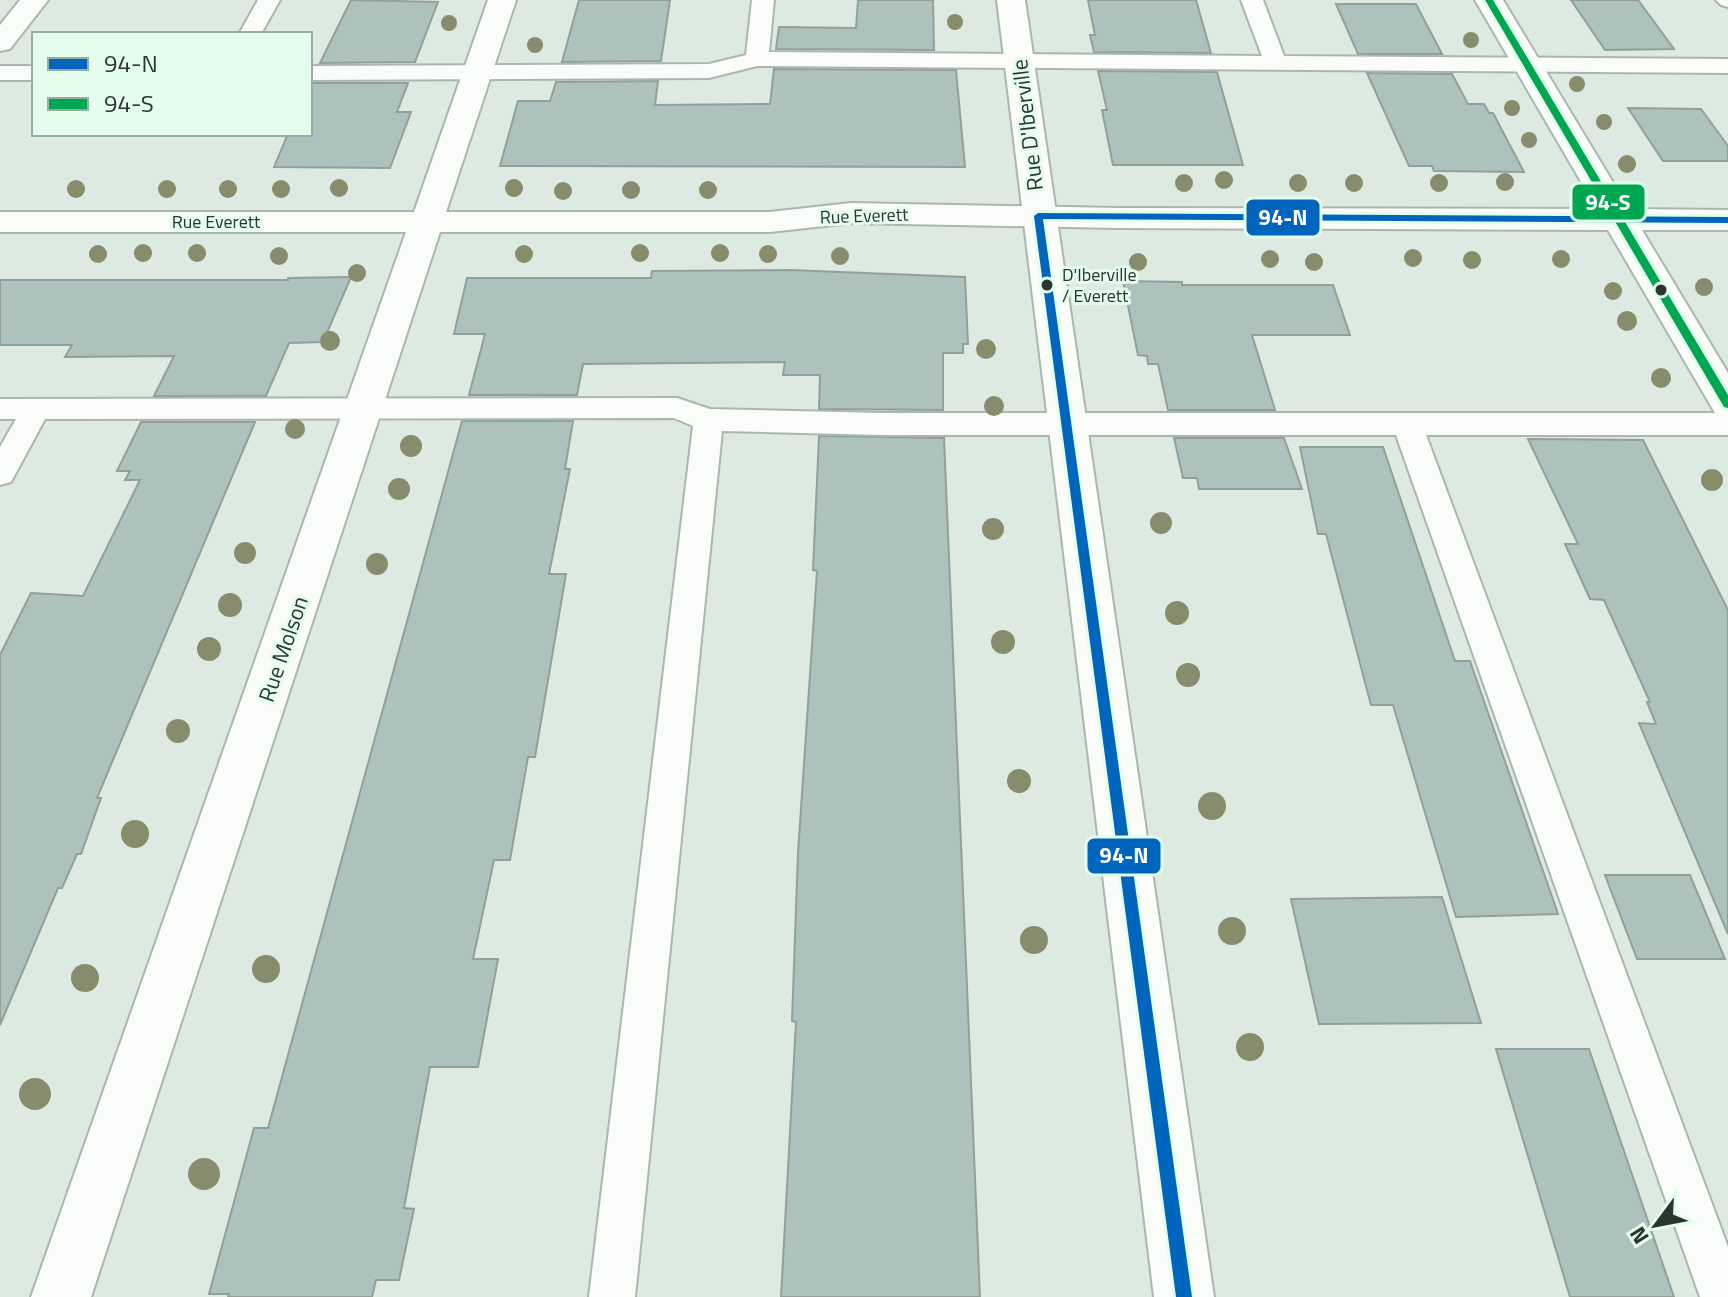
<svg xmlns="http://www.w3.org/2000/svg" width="1728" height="1297" font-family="'Titillium Web',sans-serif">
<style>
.building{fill:#adc2bc;stroke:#949f9a;stroke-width:2}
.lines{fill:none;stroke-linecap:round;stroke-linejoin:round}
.service-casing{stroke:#acb6b0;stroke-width:4}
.minor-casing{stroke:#acb6b0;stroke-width:4}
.secondary-casing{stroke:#acb6b0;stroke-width:4}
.service{fill:#fafcfa;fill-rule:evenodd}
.minor{fill:#fafcfa;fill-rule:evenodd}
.secondary{fill:#fafcfa;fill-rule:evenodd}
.bus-1-casing{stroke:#e4fded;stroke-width:6}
.bus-2-casing{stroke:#e4fded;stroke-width:6}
.bus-1{fill:#0065bd;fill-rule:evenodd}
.bus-2{fill:#00a651;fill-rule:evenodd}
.tree{fill:#878c6d}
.bus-dot{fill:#2c3630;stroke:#e4fded;stroke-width:3}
.labels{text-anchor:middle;stroke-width:6;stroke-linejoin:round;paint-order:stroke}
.far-street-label{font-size:18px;fill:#2c3630;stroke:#e4fded}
.far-bus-label{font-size:18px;fill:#2c3630;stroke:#e4fded;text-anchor:start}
.street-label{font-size:22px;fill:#2c3630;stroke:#e4fded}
.line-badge{stroke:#e4fded;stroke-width:3}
.badge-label{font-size:22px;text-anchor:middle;font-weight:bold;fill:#fff}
</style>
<rect width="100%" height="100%" fill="#ddeae1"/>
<g class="building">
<path d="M351,0L438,2L415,62L320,63Z"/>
<path d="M579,0H670L661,61L562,62Z"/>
<path d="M858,0H933L934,50L776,49L779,27L856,28Z"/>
<path d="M1088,0H1196L1211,53L1094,52L1090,35H1095Z"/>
<path d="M1571,0H1638L1674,49L1605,50Z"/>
<path d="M1336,4H1416L1442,54H1358Z"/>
<path d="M774,69L956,70L965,167L500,166L518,101H550L556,82L658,81L655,105L770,104Z"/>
<path d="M1098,71L1217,72L1243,165H1113L1102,110H1107Z"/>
<path d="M1367,73L1452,74L1468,104H1484L1489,113H1493L1524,172L1434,171L1432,166H1409Z"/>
<path d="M310,83H408L397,112H411L390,168L274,167L288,134H310Z"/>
<path d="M1628,108L1701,109L1728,146V161H1663Z"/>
<path d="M790,270L965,277L968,344H963V353H943V410L819,409L820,375H783L785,362L583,364L577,395H469L485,334H454L467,278H651L652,271Z"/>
<path d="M351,277L323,342L289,343L266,396H154L174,356L65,357L72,345H0V280H288V278Z"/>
<path d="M1123,281L1182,282V285H1333L1350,335H1252L1275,410H1168L1158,364H1148L1147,356L1138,355Z"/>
<path d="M462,421H573L565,469H570L549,574H566L535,757H528L510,860H494L473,959H498L478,1067H430L404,1208L414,1209L399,1280H376L372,1297H228L229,1294H209L254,1128H268Z"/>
<path d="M141,422H255L97,798H101L81,854H77L62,888H58L0,1025V655L31,593L83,596L140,480H125L130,471H117Z"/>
<path d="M819,436L944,438L980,1297H781L796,1022L792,1021L798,853L817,571L813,570Z"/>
<path d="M1174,438H1284L1302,489H1199L1197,478H1183Z"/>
<path d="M1528,439L1643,440L1728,610V934L1639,723L1656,724L1647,702H1650L1604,600L1590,599L1565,544H1578Z"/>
<path d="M1300,447H1383L1455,661H1470L1558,914L1456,917L1393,705H1371L1326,534H1318Z"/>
<path d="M1605,875H1690L1725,959H1637Z"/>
<path d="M1442,897L1481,1023L1319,1024L1291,899Z"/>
<path d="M1496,1049H1589L1674,1297H1570Z"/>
</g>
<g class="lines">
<g class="service-casing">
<g id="service">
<path d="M258,0H280L261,34H239Z"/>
<path d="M752,0H774L769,52L1262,56L1241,0H1263L1284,56L1728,59V73L757,66L709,78L310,80V66L709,64L746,55Z"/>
<path d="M1716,0H1728V7L1721,5Z"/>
<rect x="0" y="66" width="34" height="14"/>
<path d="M677,398L710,409L882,413H1728V435H1426L1728,1247V1297H1700L1396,435H882L722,431L635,1297H589L693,426L674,418L45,419L11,482L0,485V447L16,419H0V399Z"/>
</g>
</g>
<g class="minor-casing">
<g id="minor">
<path d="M20,0H48L10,49L0,51V25Z"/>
<path d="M488,0H516L446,212H770L851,203L1117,208L1597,209L1475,0H1503L1629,209L1728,210V230H1642L1728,373V417L1715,413L1608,230L1117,228L851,223L770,232H440L91,1297H31L406,232H0V212H414Z"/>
</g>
</g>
<g class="secondary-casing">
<path id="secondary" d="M997,0H1025L1214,1297H1154Z"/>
</g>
<use href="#service" class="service"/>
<use href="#minor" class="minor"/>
<use href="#secondary" class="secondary"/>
<g class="bus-1-casing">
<path id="bus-1" d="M1038,213L1728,217V223L1043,219L1192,1297H1176L1034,216Z"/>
</g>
<g class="bus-2-casing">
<path id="bus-2" d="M1485,0H1493L1728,395V408L1724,407Z"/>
</g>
<use href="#bus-1" class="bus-1"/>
<use href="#bus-2" class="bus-2"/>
</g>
<g class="tree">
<circle cx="955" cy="22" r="8"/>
<circle cx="449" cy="23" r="8"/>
<circle cx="1471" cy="40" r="8"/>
<circle cx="535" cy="45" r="8"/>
<circle cx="1577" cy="84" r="8"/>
<circle cx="1512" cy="108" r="8"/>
<circle cx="1604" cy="122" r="8"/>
<circle cx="1529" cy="140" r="8"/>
<circle cx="1627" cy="164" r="9"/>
<circle cx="1224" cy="180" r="9"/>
<circle cx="1505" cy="182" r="9"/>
<circle cx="1184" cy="183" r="9"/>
<circle cx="1298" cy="183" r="9"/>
<circle cx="1354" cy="183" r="9"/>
<circle cx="1439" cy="183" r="9"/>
<circle cx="339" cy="188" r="9"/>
<circle cx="514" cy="188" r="9"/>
<circle cx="76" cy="189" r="9"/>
<circle cx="167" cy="189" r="9"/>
<circle cx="228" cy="189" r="9"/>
<circle cx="281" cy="189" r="9"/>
<circle cx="631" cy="190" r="9"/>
<circle cx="708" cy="190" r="9"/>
<circle cx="563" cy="191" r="9"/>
<circle cx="143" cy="253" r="9"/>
<circle cx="197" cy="253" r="9"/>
<circle cx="640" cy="253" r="9"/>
<circle cx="720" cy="253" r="9"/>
<circle cx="98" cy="254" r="9"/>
<circle cx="524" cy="254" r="9"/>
<circle cx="768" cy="254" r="9"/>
<circle cx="279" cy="256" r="9"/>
<circle cx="840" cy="256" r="9"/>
<circle cx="1413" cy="258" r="9"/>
<circle cx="1270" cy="259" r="9"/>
<circle cx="1561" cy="259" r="9"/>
<circle cx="1472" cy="260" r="9"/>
<circle cx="1138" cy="262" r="9"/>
<circle cx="1314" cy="262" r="9"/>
<circle cx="357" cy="273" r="9"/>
<circle cx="1704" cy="287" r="9"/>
<circle cx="1613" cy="291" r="9"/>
<circle cx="1627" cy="321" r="10"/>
<circle cx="330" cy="341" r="10"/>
<circle cx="986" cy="349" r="10"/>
<circle cx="1661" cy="378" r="10"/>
<circle cx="994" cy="406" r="10"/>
<circle cx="295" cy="429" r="10"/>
<circle cx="411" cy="446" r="11"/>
<circle cx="1712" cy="480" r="11"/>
<circle cx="399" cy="489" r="11"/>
<circle cx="1161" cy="523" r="11"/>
<circle cx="993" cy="529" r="11"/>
<circle cx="245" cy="553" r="11"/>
<circle cx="377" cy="564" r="11"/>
<circle cx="230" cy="605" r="12"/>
<circle cx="1177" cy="613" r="12"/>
<circle cx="1003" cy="642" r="12"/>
<circle cx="209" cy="649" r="12"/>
<circle cx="1188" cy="675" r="12"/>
<circle cx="178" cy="731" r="12"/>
<circle cx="1019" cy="781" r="12"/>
<circle cx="1212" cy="806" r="14"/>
<circle cx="135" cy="834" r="14"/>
<circle cx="1232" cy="931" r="14"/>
<circle cx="1034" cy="940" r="14"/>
<circle cx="266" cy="969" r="14"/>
<circle cx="85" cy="978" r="14"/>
<circle cx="1250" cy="1047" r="14"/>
<circle cx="35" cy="1094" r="16"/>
<circle cx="204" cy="1174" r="16"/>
</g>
<g class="bus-dot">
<circle cx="1047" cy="285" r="7"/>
<circle cx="1661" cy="290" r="7"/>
</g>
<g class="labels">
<g class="far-street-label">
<text transform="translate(864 216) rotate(-2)" y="6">Rue Everett</text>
<text x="216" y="228">Rue Everett</text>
</g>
<g class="far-bus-label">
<text x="1062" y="281">D'Iberville<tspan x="1062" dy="21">/ Everett</tspan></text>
</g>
<g class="street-label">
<text transform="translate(1027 125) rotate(-97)" y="8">Rue D'Iberville</text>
<text transform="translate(283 649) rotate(-71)" y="8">Rue Molson</text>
</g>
</g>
<g class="line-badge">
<rect x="1571" y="183" width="75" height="38" rx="8" fill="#00a651"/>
<rect x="1245" y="198" width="76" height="39" rx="8" fill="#0065bd"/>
<rect x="1086" y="837" width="76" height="38" rx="8" fill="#0065bd"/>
</g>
<g class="badge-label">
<text x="1608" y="210">94-S</text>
<text x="1283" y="225">94-N</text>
<text x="1124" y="863">94-N</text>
</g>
<rect x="32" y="32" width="280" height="104" fill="#e4fded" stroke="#9aada1" stroke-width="2"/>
<rect x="48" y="58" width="40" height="12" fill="#0065bd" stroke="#9aada1" stroke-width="2"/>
<text x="104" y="72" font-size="24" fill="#2c3630">94-N</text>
<rect x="48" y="98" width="40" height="12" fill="#00a651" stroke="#9aada1" stroke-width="2"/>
<text x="104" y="112" font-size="24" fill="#2c3630">94-S</text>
<g transform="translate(1656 1225) rotate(238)" stroke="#e4fded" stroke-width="6" paint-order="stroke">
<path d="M0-6L14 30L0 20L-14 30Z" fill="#2c3630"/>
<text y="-12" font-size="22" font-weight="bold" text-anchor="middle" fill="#2c3630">N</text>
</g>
</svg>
